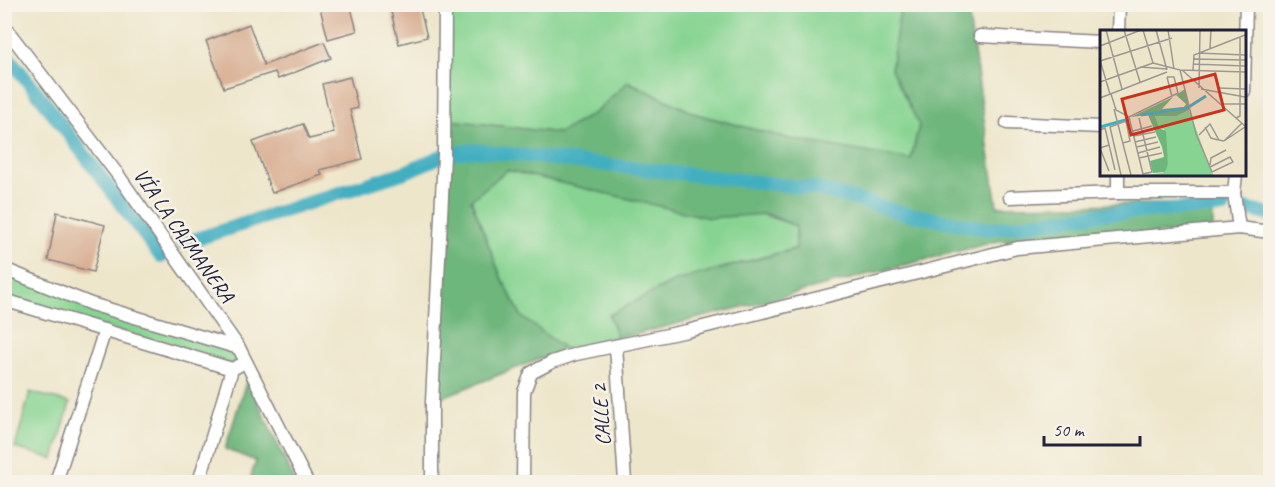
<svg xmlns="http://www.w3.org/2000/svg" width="1275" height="487" font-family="Caveat,sans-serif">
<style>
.green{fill:#87d492;stroke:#547b66;stroke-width:1.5}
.forest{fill:#6db67c;stroke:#486c5c;stroke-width:1.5}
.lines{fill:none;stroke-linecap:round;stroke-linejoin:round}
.canal{stroke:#43afc1;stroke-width:14}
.building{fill:#d8ae92}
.street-casing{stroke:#888483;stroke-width:15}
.street{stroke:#fff;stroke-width:12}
.labels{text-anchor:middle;stroke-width:5;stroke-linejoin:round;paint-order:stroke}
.street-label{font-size:21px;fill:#22223b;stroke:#f7f3e8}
.inset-river{fill:none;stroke:#43afc1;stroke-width:3}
.inset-road{fill:none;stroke:#9c9891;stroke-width:1.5}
.view{fill:#c8321e;fill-opacity:0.15;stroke:#c8321e;stroke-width:3}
.inset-edge{fill:none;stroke:#22223b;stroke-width:3}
</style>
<rect width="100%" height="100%" fill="#f7f3e8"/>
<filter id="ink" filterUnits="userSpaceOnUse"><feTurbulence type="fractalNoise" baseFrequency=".0167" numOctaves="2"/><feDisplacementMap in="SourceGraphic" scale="12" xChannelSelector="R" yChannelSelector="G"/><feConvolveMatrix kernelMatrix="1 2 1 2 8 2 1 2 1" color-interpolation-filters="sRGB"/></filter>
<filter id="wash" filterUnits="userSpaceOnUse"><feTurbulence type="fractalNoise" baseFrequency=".008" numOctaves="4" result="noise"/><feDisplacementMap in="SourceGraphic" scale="24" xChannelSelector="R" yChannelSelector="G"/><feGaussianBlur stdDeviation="1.35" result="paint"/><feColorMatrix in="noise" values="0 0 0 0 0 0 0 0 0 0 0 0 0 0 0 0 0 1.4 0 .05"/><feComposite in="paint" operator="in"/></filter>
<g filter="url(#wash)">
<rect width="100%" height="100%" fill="#eee6cb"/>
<g class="green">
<path d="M450,5H901L891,69L919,125L911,160L790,139L696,114L629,82L593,114L559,133L450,120Z"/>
<path d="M507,170L703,216L761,214L796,226V248L675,281L609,315L617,337L565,349L522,317L501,277L471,199Z"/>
<path d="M4,273L238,350L241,357L232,365L5,297Z"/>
<path d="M30,392L70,403L54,459L15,448Z"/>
</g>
<g class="forest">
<path d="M901,5H967L997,206L1213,203V231L998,241L637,334L617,337L609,315L675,281L796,249V226L767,214L709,218L507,170L471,200L501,277L522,317L565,349L435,400L444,321L450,120L559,133L593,114L628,82L696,114L790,139L911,160L919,125L891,69Z"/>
<path d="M247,379L295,482H249L256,461L225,449Z"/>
</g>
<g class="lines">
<g class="canal">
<path d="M4,52L43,100L161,257"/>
<path d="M1246,209L1270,215"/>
<path d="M184,243L405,172L444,155L473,150L818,189L903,213L989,229L1100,214L1224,207"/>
</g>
</g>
<g id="blocks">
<g class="building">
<path d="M319,4H350L357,31L328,39Z"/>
<path d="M419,5L427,37L399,44L391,12Z"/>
<path d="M249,24L264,65L324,42L331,58L278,79L275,72L224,88L206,41Z"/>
<path d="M350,77L358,108L350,110L362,159L320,170L322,175L272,193L253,142L303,124L309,139L334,133L322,84Z"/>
<path d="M57,212L105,225L93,272L48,260Z"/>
</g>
</g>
</g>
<g filter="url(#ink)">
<use href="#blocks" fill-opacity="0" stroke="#888483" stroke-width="1.5"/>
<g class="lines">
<g class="street-casing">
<g id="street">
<path d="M4,26L118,175L239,348L307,482"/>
<path d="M1118,32L1119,4"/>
<path d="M980,36L1101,42"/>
<path d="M1244,91L1246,4"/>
<path d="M1007,123L1101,127"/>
<path d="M1118,174V193"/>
<path d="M1236,174L1234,193L1239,228"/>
<path d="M1010,197L1118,193H1234"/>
<path d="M4,269L91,304L239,348"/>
<path d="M4,300L232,369"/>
<path d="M616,346L625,482"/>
<path d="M56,482L105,330"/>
<path d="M199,482L232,369L238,366"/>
<path d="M432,482V402L444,155L445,4"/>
<path d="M523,482L524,392L531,373L552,362L576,354L687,331L1017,248L1239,228L1270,232"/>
</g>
</g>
<use href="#street" class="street"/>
</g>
</g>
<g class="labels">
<g class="street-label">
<text transform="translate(184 235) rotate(55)" y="7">VÍA LA CAIMANERA</text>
<text transform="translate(601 415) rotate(-94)" y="7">CALLE 2</text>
</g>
</g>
<g transform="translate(1100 30)">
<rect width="146" height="146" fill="#eee6cb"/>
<path d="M89,80L113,145H44L63,143L68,134L64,99L58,98L55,86H77Z" fill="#87d492"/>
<path d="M85,59L89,80L77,86H55L59,98L66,101L68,134L65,142L53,143L50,131L64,127L62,117L48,85L31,87L73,67L62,79L84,77L86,74L76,65Z" fill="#6db67c"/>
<path class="inset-river" d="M41,85L87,78L106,66M0,97L29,89"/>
<path class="inset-road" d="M6,0L22,59M24,0L40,52M43,0L53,33M56,0L67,40M68,0L74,39M0,16L41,0M110,18L111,0M98,23L145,25M93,29L145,30M0,30L10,64M0,31L72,8M53,33L80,40L145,42M93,34L145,36M40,37L67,39M80,40L96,104L107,130L110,137L112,142L133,132L130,127L110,137M82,40L145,96M93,40L94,25L145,5M67,47L72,67M0,52L53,33M99,58L100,0M119,58L145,59M101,59L145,67M11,64L16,80L29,87L78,63L74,47H67M0,68L67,42M122,74H145M14,79L31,145M29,87L43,144L52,142L39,88M136,88L140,86V7M142,93L124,111L145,97M105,97L111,108L118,110M0,100L5,98L15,140M33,101L52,96M99,105L110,94L119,110L124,111M34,106L55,102M35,112L56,107M37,117L58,112M38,123L60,117M39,128L62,123M110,135L111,128L126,120M9,141L0,118L9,115M21,145L10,97L26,91L30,111L23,113"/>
<path class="view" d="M115,44L124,80L31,105L22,69Z"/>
<rect width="146" height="146" class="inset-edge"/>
</g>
<rect width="1275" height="487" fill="none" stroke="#f7f3e8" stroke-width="24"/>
<path d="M1044 436v9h96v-9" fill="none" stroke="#22223b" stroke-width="3"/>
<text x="1053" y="436" font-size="18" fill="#22223b" stroke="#f7f3e8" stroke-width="4.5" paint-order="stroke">50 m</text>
</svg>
